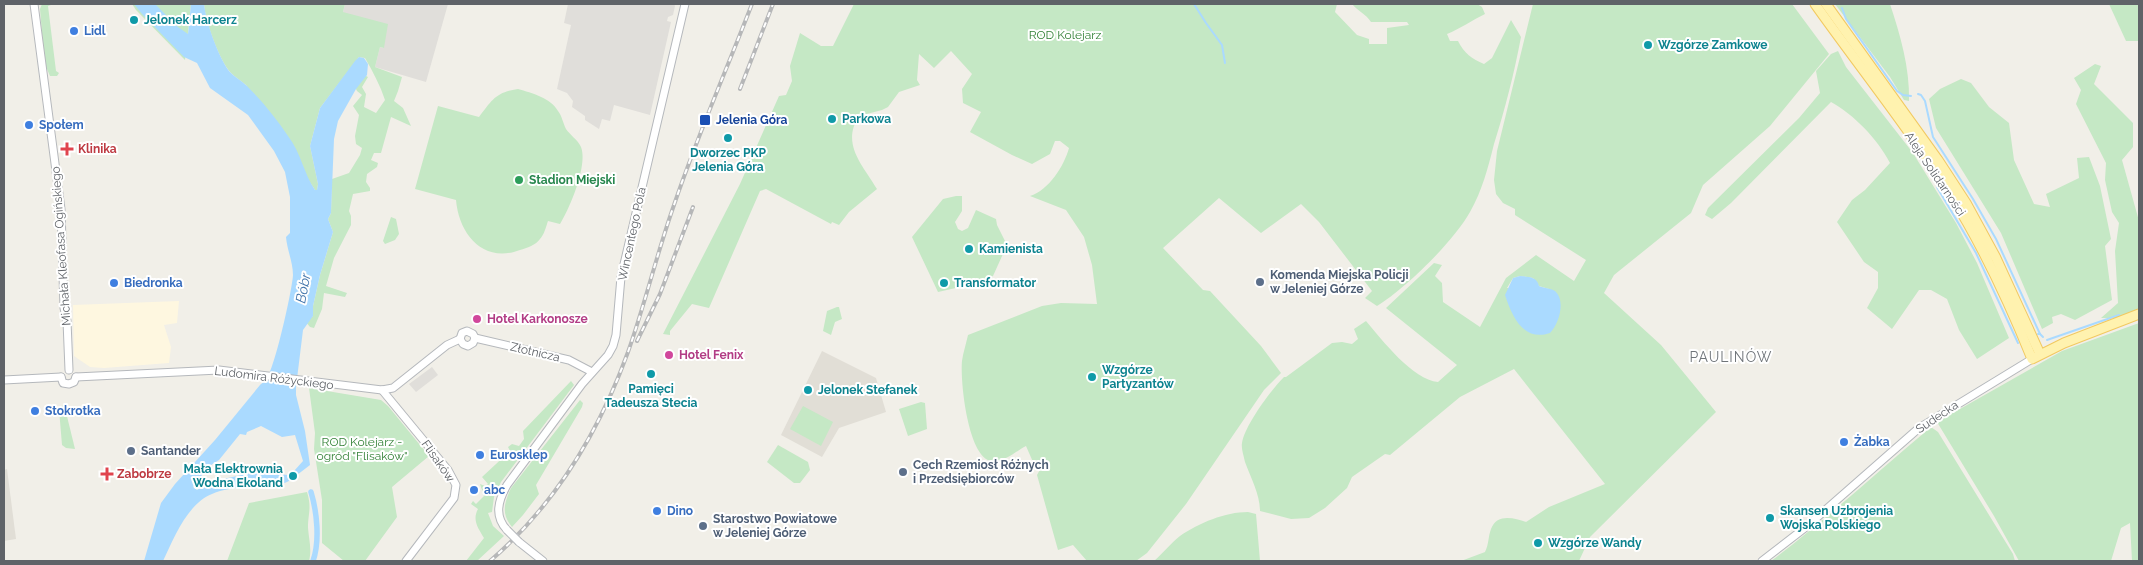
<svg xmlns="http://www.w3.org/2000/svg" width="2143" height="565" font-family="Raleway,sans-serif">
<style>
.commercial{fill:#fef7e0}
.industrial{fill:#e0deda}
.education{fill:#e1ded6}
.green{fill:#c5e8c5;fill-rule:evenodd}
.water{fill:#aadaff}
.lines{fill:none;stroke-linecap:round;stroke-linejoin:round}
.stream{stroke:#aadaff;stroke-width:2}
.canal{stroke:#aadaff;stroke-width:5.5}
.minor-casing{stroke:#b5b8bc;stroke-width:9}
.major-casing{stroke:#f2c960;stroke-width:11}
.minor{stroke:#fff;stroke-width:7}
.major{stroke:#fff2af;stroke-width:9}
.rail-casing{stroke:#b6b7b8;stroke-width:4}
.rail{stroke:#fff;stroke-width:2;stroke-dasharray:5.5;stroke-linecap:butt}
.minor-bridge-casing{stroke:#b5b8bc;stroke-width:9;stroke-linecap:butt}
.minor-bridge{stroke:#fff;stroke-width:7}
.culture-dot{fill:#0f9aa8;stroke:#fff;stroke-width:2}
.shop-dot{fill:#3f7fe0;stroke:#fff;stroke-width:2}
.transit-dot{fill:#1a4fb4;stroke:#fff;stroke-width:2}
.health-dot{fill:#e0444e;stroke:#fff;stroke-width:2}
.leisure-dot{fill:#2e9e5b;stroke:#fff;stroke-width:2}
.service-dot{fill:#5c6f8a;stroke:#fff;stroke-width:2}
.hotel-dot{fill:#d1479c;stroke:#fff;stroke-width:2}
.labels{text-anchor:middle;stroke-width:4;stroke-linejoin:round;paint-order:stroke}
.culture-label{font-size:12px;font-weight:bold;fill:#0d838f;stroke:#fff;text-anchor:start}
.shop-label{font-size:12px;font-weight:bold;fill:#366cbe;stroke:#fff;text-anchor:start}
.park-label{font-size:12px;fill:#348238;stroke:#fff}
.transit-label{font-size:12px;font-weight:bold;fill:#164399;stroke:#fff;text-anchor:start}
.health-label{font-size:12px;font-weight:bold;fill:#be3a42;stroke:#fff;text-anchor:start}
.street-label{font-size:12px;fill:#5f6368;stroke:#fff}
.leisure-label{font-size:12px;font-weight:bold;fill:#27864d;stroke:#fff;text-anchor:start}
.service-label{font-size:12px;font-weight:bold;fill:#4e5e75;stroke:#fff;text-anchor:start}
.hotel-label{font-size:12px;font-weight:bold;fill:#b23c85;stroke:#fff;text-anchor:start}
.water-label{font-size:14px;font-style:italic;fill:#4174aa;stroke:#fff}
.neighbourhood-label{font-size:14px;letter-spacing:1px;fill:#70757a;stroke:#fff}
</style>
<rect width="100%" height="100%" fill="#f1efe8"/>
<path class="commercial" d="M179,301L177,323L164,325L171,347L169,363L104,368L90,367L74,356L73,305Z"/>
<g class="industrial">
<path d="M345,4H448L426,82L375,67L380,47L384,48L343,12Z"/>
<path d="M568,4H674L675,6L673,15L668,17L667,21L671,22L650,115L614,105L610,121L602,119L599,129L585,120V116L572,107L573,101L567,93L557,89L571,25L564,23Z"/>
<path d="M432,367L438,375L416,392L409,384Z"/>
</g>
<g class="education">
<path d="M822,351L876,378L886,412L839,428L822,457L781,435Z"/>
<path d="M7,469L16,539L4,541V470Z"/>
</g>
<g class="green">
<path d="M42,4L51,5L48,6L56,71L59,73L57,76H50L47,69H45L40,9Z"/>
<path d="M132,4H191L185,60L136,10Z"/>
<path d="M204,4H345L343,12L388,24L384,48L380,47L375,67L402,77L398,91L394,101L403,108L411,126L391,117L381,153H374L371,160L378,163L377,167L367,174L366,182L370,188V191L353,194L349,211L351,216V225L334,258L326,286L347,293L345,297L324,293L322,309L314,328L310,327L305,321L313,316V306L320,275L333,232L328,219L331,213L332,179L349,173L360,155L362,148L356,144L355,136L359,115L353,106L362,95L357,91L355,87L364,75L368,77L362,87L366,94L364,107L376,113L385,100C380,85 373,72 365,58L359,57L320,108L310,146L318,184L317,190H315L246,85C241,81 235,77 231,73C219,60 205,20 204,4Z"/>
<path d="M854,4H1337L1335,12L1357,35L1369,39V44H1387V28L1409,25L1407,22H1371C1366,14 1358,11 1352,4H1477L1482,7L1485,14C1472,20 1460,29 1447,34L1450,41H1458C1464,53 1472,59 1484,64L1492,58L1511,20L1521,37C1514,74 1505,109 1494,144C1488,168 1482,191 1470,212C1454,241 1405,289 1377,306L1365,298L1372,291L1319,222L1301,204L1261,233L1219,198L1163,248L1203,290L1210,291L1261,346L1281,373L1264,390L1186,504L1147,553L1136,561H1087L1073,545L1058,550L1037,475L1042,466L1033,462L1026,446C1016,451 1004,463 991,461C968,457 960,381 962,361C963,353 966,344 968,335L1042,306L1061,303L1097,304L1092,265L1084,237L1066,210L1030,196C1049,190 1064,166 1069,148L1060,141H1055L1050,154L1032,164L1012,155L970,132L981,112L963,103L962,89L972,74L951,51L934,68L919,54L917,80L920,85L899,92L888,107L882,110L859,116C841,144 862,164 877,189L849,212L839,225L832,222L831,224L766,189L760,191L709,308L692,304L670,331V335L663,334L740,184L779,96L786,95L792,81L790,66L800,33L821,46H833Z"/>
<path d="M1533,4H1792L1829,54L1770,126L1703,185L1691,213L1614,275L1604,293L1661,345L1716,412L1590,537L1579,561H1461L1485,552C1489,544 1488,537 1491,529C1497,513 1514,518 1526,522L1549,507L1605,484L1514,369L1460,397L1390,455L1385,454L1352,477L1347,488L1325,508L1309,518L1291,519L1260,511C1260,495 1251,478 1245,462C1244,457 1241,448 1242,443C1245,425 1271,390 1284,377H1286L1332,343L1342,342L1352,344L1358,339L1354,329L1366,321C1382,340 1413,380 1438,382L1457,365L1386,308L1434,263L1442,265L1435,276L1442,283L1443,302L1480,327L1506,278L1536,255L1574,281L1586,260L1515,215V209L1503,203L1496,194L1494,180L1497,151ZM1520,276L1533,278L1539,286L1549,289L1507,288L1513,278Z"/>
<path d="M1835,4H1890C1900,34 1910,68 1909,101L1904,100L1890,77Z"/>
<path d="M2109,4H2139V41H2126Z"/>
<path d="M1838,51L1846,67L1913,153L1956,223L1977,263L2009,338L1977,359L1959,330L1947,299L1931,290H1919L1892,329L1867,308L1878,288V272L1864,262L1837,222L1852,200L1865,190L1890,163C1877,138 1854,115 1831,102L1731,203L1712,219L1705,215L1708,208L1799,118L1820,93L1816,71L1831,54Z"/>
<path d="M2095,64L2101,66L2094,84L2133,123V147L2122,160L2139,221V309L2117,318H2101L2118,303L2115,251L2119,223L2112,212L2105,180L2106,163L2076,104L2081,90L2074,78Z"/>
<path d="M1961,79L1971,83L1989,107L2009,123L2014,160L2034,204L2050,207L2046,194L2079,178L2077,158L2089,157L2100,186L2111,239L2105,246L2112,300L2075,320L2061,314L2052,317L2053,323L2042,329L2001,233L1936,128L1929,99L1940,89Z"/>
<path d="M518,89C532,93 551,98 558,111C562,116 563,123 566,129C570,135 578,140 581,147C588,165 570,208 560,224L548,221C546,227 544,235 540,239C536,245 527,248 520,250C483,264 459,234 456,200L415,189L438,106L479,117C492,100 496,92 518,89Z"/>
<path d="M956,196H962V211L955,222L958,229L962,231L968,228L976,210L996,219L997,225L1007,245L993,276L969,285L938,292L912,237L943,199Z"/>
<path d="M391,217L396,219L399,234L395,240L385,244L383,241Z"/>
<path d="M837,307H839L842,319L835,322L831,335L823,331L827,311Z"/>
<path d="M2139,323V561H2132L2130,523L2121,528L2111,561H2019L1994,516L1937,422L2062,351Z"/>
<path d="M571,381L574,385L501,482L494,497L492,512L488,513L493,526L504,536L477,561H466L484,538C478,528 472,520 478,509L471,504L473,501L476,504L484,496L480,484L485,486L488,484L482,477L510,451L508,447L512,444L519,446L524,439L523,431Z"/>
<path d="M309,388L381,400L388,406L429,456L392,487L397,517L365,561H344L322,543V500L314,449L315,433Z"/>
<path d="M580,400L583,403L582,407L536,485L539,494L523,515L512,527C501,514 504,503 511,488Z"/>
<path d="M921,402L925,403L927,429L908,436L899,409Z"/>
<path d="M64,404L75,449L66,448L62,445L59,409Z"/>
<path d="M803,406L833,422L821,446L790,429Z"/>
<path d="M1931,427L1938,432L2013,554L2015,561H1771C1826,520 1878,471 1931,427Z"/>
<path d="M778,445L808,462L810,470L800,483H794L767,462Z"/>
<path d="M307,492C312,508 308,513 308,528C309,540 312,550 309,561H227L249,503Z"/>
<path d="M1248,512L1256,514L1260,561H1154C1163,553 1171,543 1180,536C1199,523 1225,512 1248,512Z"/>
</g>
<g class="water">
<path d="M134,4H155L178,27L188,34L191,4H204C206,22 218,56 229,71C234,77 241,80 247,86C262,101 276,118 288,136C301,153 304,174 315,190H317L318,184L310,146L320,108L355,61L359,57L364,58L368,64L367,75L356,89L338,121L334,139L331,213L328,219L333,232L320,275L313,306V316L303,330L296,387V395L305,431L310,465L297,475L294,471L303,461L295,435L282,437L261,426L247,432L246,435L240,434L219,460L208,467L193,487L197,490L210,482L255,472L288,475L291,480C275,489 260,485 242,487C233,488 221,490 212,494C187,504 174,538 163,561H144L161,503L175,484L215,440L260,385C261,384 265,381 266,380C275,368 292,291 293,275C293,262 287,250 286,237L290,233V197L285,172L274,151L248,115L210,88L197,63L184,57L142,14Z"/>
<path d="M1520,276C1528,277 1537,276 1539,286C1544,288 1550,288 1555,291C1566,301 1559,324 1550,333C1523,342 1512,316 1505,295L1513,278Z"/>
</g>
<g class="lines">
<g class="stream">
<path d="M1194,4L1206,23L1222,45L1225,63"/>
<path d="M1842,8L1846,19L1897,91L1903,95L1911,96"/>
<path d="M1918,94L1921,95L1925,101L1933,137L1973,199L1996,239L2040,334"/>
<path d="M1937,187L1976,253L2018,343"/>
<path d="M2038,334H2040L2043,337"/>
<path d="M2047,340L2119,315L2120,316"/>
</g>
<path class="canal" d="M311,492C317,512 320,541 313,561"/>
<g class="minor-casing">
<g id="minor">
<path d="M34,4L61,209L64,308L67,321L69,370"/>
<path d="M475,338L569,360L592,372"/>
<path d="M460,339L463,344L468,346L473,343L475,338"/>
<path d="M460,339L462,333L467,331L473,334L475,338"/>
<path d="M61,377L63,383L69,384L74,382L76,377"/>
<path d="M76,377L219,370L382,390L393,388L447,345L460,339"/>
<path d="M4,380L61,377"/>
<path d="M382,390L448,470L456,485L454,498L406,561"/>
<path d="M507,530C494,516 498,501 507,485L582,384L608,355L613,346L616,335L621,277L685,4"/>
<path d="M519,542L543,561"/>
<path d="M1762,561L1806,527L1919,428L2032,359"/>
</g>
</g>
<g class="major-casing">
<g id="major">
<path d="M1815,4C1866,76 1923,145 1967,222C1992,266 2013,312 2032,359L2064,343L2139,314"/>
<path d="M1826,4L1938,160L1966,203L1996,258L2040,354"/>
</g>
</g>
<use href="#minor" class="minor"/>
<use href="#major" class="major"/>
<g class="rail-casing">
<g id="rail">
<path d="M740,89L773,4"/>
<path d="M637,341L660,294L693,207"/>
<path d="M490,561C554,506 599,432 628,352C645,304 657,253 674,205C697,137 726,71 752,4"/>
</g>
</g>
<use href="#rail" class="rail"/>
<g class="minor-bridge-casing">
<path id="minor-bridge" d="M507,530L519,542"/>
</g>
<use href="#minor-bridge" class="minor-bridge"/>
</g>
<g class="culture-dot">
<circle cx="134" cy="20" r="5"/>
<circle cx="1648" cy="45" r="5"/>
<circle cx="832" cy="119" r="5"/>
<circle cx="728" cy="138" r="5"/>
<circle cx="969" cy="249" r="5"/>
<circle cx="944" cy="283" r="5"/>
<circle cx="651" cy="374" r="5"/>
<circle cx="1092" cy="377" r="5"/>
<circle cx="808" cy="390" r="5"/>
<circle cx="293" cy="476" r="5"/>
<circle cx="1770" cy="518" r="5"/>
<circle cx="1538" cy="543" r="5"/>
</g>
<g class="shop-dot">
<circle cx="74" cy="31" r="5"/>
<circle cx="29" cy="125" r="5"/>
<circle cx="114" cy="283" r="5"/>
<circle cx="35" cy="411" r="5"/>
<circle cx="1844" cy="442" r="5"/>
<circle cx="480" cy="455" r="5"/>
<circle cx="474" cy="490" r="5"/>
<circle cx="657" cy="511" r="5"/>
</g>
<rect class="transit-dot" x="699" y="114" width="12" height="12" rx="2.5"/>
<g class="health-dot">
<path d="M64.5 141.5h5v5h5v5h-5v5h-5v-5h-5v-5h5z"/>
<path d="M104.5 466.5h5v5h5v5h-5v5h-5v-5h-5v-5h5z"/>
</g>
<circle class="leisure-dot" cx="519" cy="180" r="5"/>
<g class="service-dot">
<circle cx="1260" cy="282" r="5"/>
<circle cx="131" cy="451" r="5"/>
<circle cx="903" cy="472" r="5"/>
<circle cx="703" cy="526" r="5"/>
</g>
<g class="hotel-dot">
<circle cx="477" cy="319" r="5"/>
<circle cx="669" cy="355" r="5"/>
</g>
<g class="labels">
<g class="culture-label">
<text x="144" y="24">Jelonek Harcerz</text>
<text x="1658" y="49">Wzgórze Zamkowe</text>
<text x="842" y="123">Parkowa</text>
<text x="728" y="157" text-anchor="middle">Dworzec PKP<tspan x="728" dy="14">Jelenia Góra</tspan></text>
<text x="979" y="253">Kamienista</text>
<text x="954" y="287">Transformator</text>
<text x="1102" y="374">Wzgórze<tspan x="1102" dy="14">Partyzantów</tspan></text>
<text x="651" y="393" text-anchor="middle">Pamięci<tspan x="651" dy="14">Tadeusza Stecia</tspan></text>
<text x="818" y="394">Jelonek Stefanek</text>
<text x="283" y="473" text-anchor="end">Mała Elektrownia<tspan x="283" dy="14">Wodna Ekoland</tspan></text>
<text x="1780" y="515">Skansen Uzbrojenia<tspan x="1780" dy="14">Wojska Polskiego</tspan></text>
<text x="1548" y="547">Wzgórze Wandy</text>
</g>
<g class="shop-label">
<text x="84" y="35">Lidl</text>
<text x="39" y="129">Społem</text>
<text x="124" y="287">Biedronka</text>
<text x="45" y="415">Stokrotka</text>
<text x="1854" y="446">Żabka</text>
<text x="490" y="459">Eurosklep</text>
<text x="484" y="494">abc</text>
<text x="667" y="515">Dino</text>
</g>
<g class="park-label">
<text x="1065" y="39">ROD Kolejarz</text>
<text x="362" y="446">ROD Kolejarz -<tspan x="362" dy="14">ogród "Flisaków"</tspan></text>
</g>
<g class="transit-label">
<text x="716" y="124">Jelenia Góra</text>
</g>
<g class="health-label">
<text x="78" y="153">Klinika</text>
<text x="117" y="478">Zabobrze</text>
</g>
<g class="street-label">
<text transform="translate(1935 174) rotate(56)" y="4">Aleja Solidarności</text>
<text transform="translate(632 234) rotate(-78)" y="4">Wincentego Pola</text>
<text transform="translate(61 246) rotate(-94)" y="4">Michała Kleofasa Ogińskiego</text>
<text transform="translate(535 352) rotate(13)" y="4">Złotnicza</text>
<text transform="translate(274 378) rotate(7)" y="4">Ludomira Różyckiego</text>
<text transform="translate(1937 417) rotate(-34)" y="4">Sudecka</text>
<text transform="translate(438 461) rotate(55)" y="4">Flisaków</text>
</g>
<g class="leisure-label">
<text x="529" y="184">Stadion Miejski</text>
</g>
<g class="service-label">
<text x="1270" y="279">Komenda Miejska Policji<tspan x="1270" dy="14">w Jeleniej Górze</tspan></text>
<text x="141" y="455">Santander</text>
<text x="913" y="469">Cech Rzemiosł Różnych<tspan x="913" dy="14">i Przedsiębiorców</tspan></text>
<text x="713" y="523">Starostwo Powiatowe<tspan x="713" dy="14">w Jeleniej Górze</tspan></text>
</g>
<g class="hotel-label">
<text x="487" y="323">Hotel Karkonosze</text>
<text x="679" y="359">Hotel Fenix</text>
</g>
<g class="water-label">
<text transform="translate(303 288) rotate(-79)" y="5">Bóbr</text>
</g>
<g class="neighbourhood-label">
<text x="1731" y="362">PAULINÓW</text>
</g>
</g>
<rect width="2143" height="565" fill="none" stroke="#5f6368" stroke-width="10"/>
</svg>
